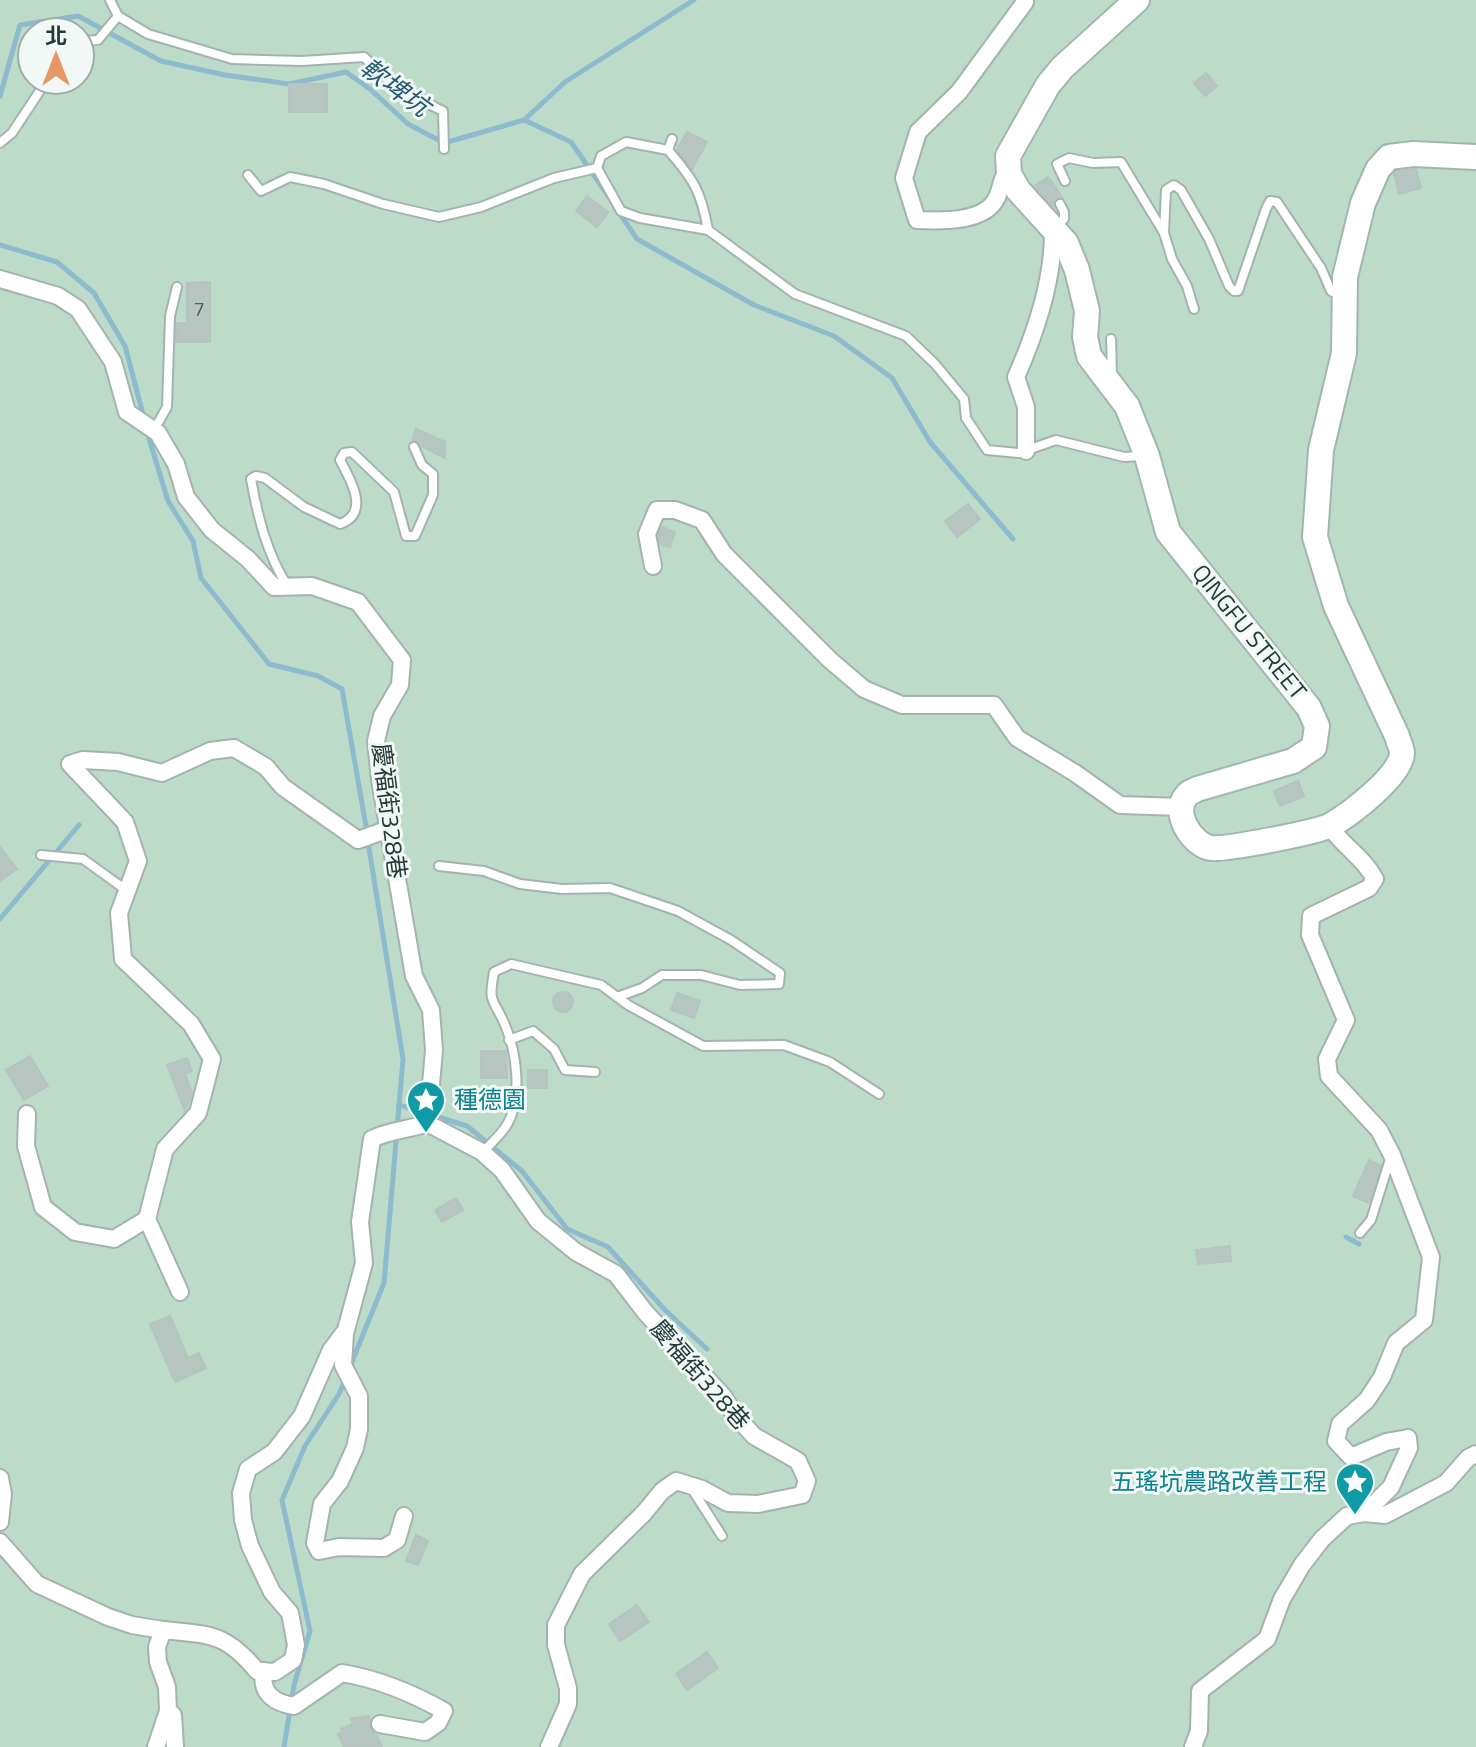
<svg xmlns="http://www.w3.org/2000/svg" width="1476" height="1747" font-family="'Titillium Web','Noto Sans TC',sans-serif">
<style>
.green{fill:#bcdbc9;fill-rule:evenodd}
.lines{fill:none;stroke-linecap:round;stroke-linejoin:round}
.stream{stroke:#8ebacd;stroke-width:5}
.building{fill:#b8c6c2;stroke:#b5c4c0;stroke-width:2}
.lane-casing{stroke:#a5b3b0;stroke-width:12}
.street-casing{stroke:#a5b3b0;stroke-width:20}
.secondary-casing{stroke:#a1b6b1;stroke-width:28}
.lane{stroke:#fff;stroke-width:8}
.street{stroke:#fff;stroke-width:16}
.secondary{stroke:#fff;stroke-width:24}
.labels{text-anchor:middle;stroke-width:6;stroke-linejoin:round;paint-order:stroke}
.number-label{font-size:20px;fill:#485e5a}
.street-label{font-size:24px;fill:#233b38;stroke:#f2f8f6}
.culture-label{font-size:24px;fill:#0d838f;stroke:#f2f8f6;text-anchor:start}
.water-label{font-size:26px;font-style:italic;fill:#215a73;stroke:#f2f8f6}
</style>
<rect width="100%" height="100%" fill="#e2ebe8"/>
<path class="green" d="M0,0H1476V1747H0ZM32,32H80V80H32Z"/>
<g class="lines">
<g class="stream">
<path d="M0,96L20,25L78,16L161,61L225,75L289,84L346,72L370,89L408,124L444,143L524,120L565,82L694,0"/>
<path d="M524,120L571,142L613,203"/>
<path d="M618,211L637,239L754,305L834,336L892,378L930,442L1013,539"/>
<path d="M0,245L57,262L94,293L125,346L144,418"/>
<path d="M147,432L168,501L193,541L201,578L269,664L318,676L342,689L367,832"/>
<path d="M0,919L79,825"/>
<path d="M399,1105L467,1126L522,1171L567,1229L608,1247L665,1310L707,1349"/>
<path d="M1346,1237L1359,1244"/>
<path d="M349,1369L384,1283L403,1059L368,842"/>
<path d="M284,1747L294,1685L310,1631L282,1500L305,1446L339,1394L346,1378"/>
</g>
</g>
<g class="building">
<path d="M1206,73L1217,86L1205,96L1194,83Z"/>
<rect x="289" y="84" width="38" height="28"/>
<path d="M687,132L707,142L692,169L677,150Z"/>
<path d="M1416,169L1421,188L1399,194L1394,174L1396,171Z"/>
<path d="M1048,177L1063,198L1055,200L1054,207L1035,186Z"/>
<path d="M587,196L608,212L597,227L576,211Z"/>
<path d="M210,282V342H176L177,323H187V283Z"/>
<path d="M416,429L445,442V458L421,446L417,441L412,440Z"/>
<path d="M968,504L980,519L957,537L945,521Z"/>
<path d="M662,527L675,532L670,547L660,544L658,535Z"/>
<path d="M1298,781L1304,796L1280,806L1274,791Z"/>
<path d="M0,847L17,869L0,881Z"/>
<circle cx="563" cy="1002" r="10"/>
<path d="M677,993L700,1001L694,1018L671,1010Z"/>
<path d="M481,1051H506L507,1078H481Z"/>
<path d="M30,1056L48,1086L24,1100L6,1070Z"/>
<path d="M187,1058L192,1071L185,1074L192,1093L185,1111L167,1065Z"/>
<rect x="528" y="1070" width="19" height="18"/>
<path d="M1369,1160L1381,1166L1369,1203L1353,1196Z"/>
<path d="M456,1198L463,1210L442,1222L435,1210Z"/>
<path d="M1230,1246L1231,1261L1198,1264L1196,1250Z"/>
<path d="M170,1316L188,1358L199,1353L206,1368L175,1382L150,1324Z"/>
<path d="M416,1535L428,1541L418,1565L406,1561Z"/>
<path d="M637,1605L649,1622L620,1641L609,1624Z"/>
<path d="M707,1652L718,1668L687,1690L676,1674Z"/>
<path d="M369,1716L370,1728L376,1734L382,1747H344L338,1734L343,1732L341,1729L353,1724L351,1718Z"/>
</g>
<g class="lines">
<g class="lane-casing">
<g id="lane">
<path d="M118,16L148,34L232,59L302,61L364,57L399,90L443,111L444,149"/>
<path d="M80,41L98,40L118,16L110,0"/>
<path d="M0,143L12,133L47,80"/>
<path d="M668,150C694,180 701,191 708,230"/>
<path d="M597,168L601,156L626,142L668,150L672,139"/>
<path d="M248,175L261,191L290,177L324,184L383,204L439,217L481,207L554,178L597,168L621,211L640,218L708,230L795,294L906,336L935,364L964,399L966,418L987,450L1019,453L1056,440L1124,457L1143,456"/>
<path d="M1065,181L1057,164L1069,158L1093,163L1121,162L1164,233L1172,259L1187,286L1194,309"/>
<path d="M1056,226L1064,219V212L1060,204"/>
<path d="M1164,233L1166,190L1174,185L1181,190L1209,239L1229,286L1234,291H1238L1266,209L1270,201L1277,202L1321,268L1331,291L1342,296"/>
<path d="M1111,339L1112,374"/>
<path d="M154,430L167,407L170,316L177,287"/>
<path d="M288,587C267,554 258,518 251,479L256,476L265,478L304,507L340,524C371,513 350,479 340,460L344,453L352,452L394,492L406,536H415L433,495V474L422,465L414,447"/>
<path d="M41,855L83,859L126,890"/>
<path d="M439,866L484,871L520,884L562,889L610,888L678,911L731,940L780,973L779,984L740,985L701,975H662L642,988L617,997"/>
<path d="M509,1040L533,1031L554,1049L565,1070L595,1072"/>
<path d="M483,1152C491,1143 502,1134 508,1123C522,1096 517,1053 505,1025C493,997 488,1005 494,972L511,964L601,985L628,1005L703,1046L784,1045L830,1062L879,1094"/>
<path d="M1360,1233L1371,1220L1390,1159"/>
<path d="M690,1486L722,1536"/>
</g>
</g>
<g class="street-casing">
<g id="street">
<path d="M1009,168C1001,177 1002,187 997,197C986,223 940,221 917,220L904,178L918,132L959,92L1025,2"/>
<path d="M0,279L58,296L78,309L113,362L127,412L158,433L176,464L186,497L212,530L248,559L274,587L312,586L358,602L402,660L400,685L382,716L376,741L380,780L414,976L431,1010L434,1050L428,1119L427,1123C409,1130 390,1130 372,1139L360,1222L364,1263L346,1330L331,1350L302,1416L274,1452L248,1469L241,1493L243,1520L250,1546L272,1592L290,1613L296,1645L293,1660L275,1672L257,1671C225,1632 209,1635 163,1630L157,1647L158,1662L167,1687L168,1711L156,1747"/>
<path d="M1026,451V407L1016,377C1036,332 1054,278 1053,228"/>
<path d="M653,566L647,534L657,510H675L702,520L724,554L830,660L864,689L902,705H994L1017,738L1075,773L1120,805L1181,807"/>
<path d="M27,1114L26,1146L43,1207L75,1232L114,1239L147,1219L165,1149L198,1113L212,1059L191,1024L123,959L119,913L138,861L125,822L70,764L83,760L118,762L162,773L210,751L234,748L266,767L283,787L358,840L389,829"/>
<path d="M427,1123L482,1152L502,1170L538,1221L576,1252L616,1274L645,1312L723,1396L734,1414L754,1436L798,1461L807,1481L802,1495L758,1504L728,1503L702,1489L676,1481L662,1491L644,1513L582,1574L556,1625V1645L568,1688V1704L549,1747"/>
<path d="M147,1219L180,1292"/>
<path d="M345,1333L343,1365L359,1396V1429L355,1448L340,1481L322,1504L315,1543L319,1551L339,1547L384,1548L397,1540L404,1516"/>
<path d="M0,1478L3,1494L0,1522"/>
<path d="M1365,1513L1385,1515L1446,1483L1468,1458L1476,1454"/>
<path d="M0,1542L37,1584L108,1617L132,1625L163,1630"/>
<path d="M264,1671C260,1693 274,1703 294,1706L342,1673C378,1679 412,1693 444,1711L438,1723L425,1732L380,1724"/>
<path d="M168,1711L173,1715L175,1747"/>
<path d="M1193,1747L1199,1731L1200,1691L1267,1639L1282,1599L1302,1565L1322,1539L1347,1516L1365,1513L1391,1487L1409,1448L1408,1438L1386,1442L1351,1457L1336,1441L1340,1424L1367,1400L1382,1377L1396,1343L1424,1320L1431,1257L1392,1155L1379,1130L1329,1076L1327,1059L1346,1020L1310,935L1311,916L1369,888L1375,879C1364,858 1343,846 1329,826"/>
</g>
</g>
<g class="secondary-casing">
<path id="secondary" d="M1137,0L1062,68L1048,85L1008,156L1009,174L1018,190L1066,243L1077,270L1087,311L1085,337L1089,356L1127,406L1147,456L1168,532L1309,708L1317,726L1314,747L1293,761L1197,789C1194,791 1189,792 1187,795C1171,812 1192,845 1211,848C1225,850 1318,832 1331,825C1349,815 1402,775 1402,753C1402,748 1398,741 1397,736L1336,606L1315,537L1321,450L1344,353L1345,277L1363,203L1378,169L1389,157L1413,154L1476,157"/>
</g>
<use href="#lane" class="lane"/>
<use href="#street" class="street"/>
<use href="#secondary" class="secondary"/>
</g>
<defs>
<g id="sight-pin" transform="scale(2)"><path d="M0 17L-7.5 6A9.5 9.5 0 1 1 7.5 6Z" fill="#0f9aa8" stroke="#f2f8f6"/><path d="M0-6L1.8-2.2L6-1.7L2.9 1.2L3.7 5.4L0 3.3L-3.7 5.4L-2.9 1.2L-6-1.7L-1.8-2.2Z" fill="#fff"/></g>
</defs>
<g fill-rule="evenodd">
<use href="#sight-pin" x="426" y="1100"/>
<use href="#sight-pin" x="1355" y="1482"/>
</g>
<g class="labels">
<g class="number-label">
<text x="199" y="316">7</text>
</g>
<g class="street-label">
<text transform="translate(1249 632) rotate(51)" y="8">QINGFU STREET</text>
<text transform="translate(389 811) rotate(83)" y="8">慶福街328巷</text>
<text transform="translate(700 1375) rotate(49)" y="8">慶福街328巷</text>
</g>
<g class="culture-label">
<text x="454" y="1108">種德園</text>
<text x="1327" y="1490" text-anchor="end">五瑤坑農路改善工程</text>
</g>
<g class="water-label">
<text transform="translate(395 87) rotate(36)" y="9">軟埤坑</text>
</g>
</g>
<g transform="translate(56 56)"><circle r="38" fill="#f2f8f6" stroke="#9facaa" stroke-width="2"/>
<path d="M0-6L14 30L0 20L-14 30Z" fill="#e89663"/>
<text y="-12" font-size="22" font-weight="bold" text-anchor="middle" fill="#233b38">北</text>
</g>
</svg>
